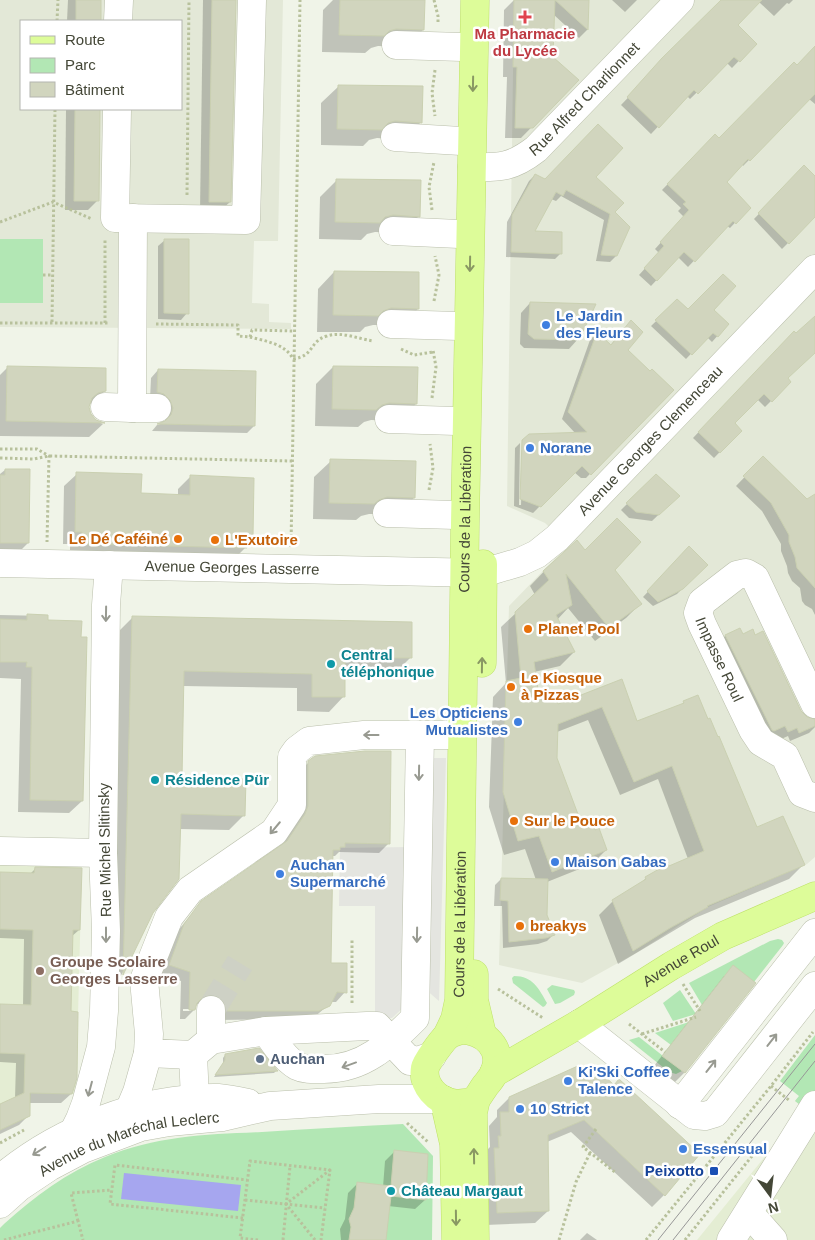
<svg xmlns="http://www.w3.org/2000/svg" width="815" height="1240" font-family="Arial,sans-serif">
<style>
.residential{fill:#e3e8d7;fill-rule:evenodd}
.education{fill:#e4edd3}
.green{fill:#b2e7b4}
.parking{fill:#e4e5e0}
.water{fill:#a6a6ef}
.shadow{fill:#0003;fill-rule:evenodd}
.building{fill:#d1d5be;stroke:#cad0b1}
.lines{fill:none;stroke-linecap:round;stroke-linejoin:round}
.minor-tunnel{stroke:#ced1c5;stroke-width:28;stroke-dasharray:28 14;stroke-linecap:butt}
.minor-casing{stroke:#babfab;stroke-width:29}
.major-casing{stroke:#bee169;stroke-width:29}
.path{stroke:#b8c19c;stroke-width:3;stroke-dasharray:2.5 2.5;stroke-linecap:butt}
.minor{stroke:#fff;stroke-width:28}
.major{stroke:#ddfc99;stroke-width:28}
.tram{stroke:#979797;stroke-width:1}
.oneway{stroke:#899863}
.oneway2{stroke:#989a91}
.health-dot{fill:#e0444e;stroke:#fff;stroke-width:2}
.shop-dot{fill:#3f7fe0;stroke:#fff;stroke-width:2}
.food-dot{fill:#e8710a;stroke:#fff;stroke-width:2}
.culture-dot{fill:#0f9aa8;stroke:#fff;stroke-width:2}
.education-dot{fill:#8d6e63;stroke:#fff;stroke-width:2}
.service-dot{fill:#5c6f8a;stroke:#fff;stroke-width:2}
.transit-dot{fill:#1a4fb4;stroke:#fff;stroke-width:2}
.labels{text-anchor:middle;stroke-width:5;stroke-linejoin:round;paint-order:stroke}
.health-label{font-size:15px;font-weight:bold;fill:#be3a42;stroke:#fff}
.street-label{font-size:15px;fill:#444737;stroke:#fff}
.shop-label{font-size:15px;font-weight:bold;fill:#366cbe;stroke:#fff;text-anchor:start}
.food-label{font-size:15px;font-weight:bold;fill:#c56008;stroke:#fff;text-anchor:start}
.culture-label{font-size:15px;font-weight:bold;fill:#0d838f;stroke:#fff;text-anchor:start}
.education-label{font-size:15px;font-weight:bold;fill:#785e54;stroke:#fff;text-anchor:start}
.service-label{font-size:15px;font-weight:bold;fill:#4e5e75;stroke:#fff;text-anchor:start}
.transit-label{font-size:15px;font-weight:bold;fill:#164399;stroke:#fff;text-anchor:end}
</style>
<rect width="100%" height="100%" fill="#f0f4e8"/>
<g class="residential">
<path d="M0,0H283L278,241H254L252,303L269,304V322L291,323V329L0,327ZM21,21H181V109H21Z"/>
<path d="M514,0H815V857L807,864L708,907L636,953L582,983L499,965L509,606L568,545L545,523L507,506Z"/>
</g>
<g class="education">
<path d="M0,859L82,861L76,1094L31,1093L30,1116L0,1130Z"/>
<path d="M815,1077V1240H697L802,1111L804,1107L795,1101Z"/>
</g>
<g class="green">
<rect x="0" y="239" width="43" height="64"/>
<path d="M778,939L782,940L784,943L783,945L754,982L702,1005L689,983L770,941Z"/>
<path d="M514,976C533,976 539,989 547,1003L545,1006L543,1007L513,983L512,978Z"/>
<path d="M552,985L574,990L575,992L574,995L560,1003L555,1004L547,989Z"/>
<path d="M680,990L696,1014L673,1021L663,1003Z"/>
<path d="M689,1022L671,1045L655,1033Z"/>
<path d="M815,1035V1091L804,1108L795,1101L799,1096L780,1081Z"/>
<path d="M639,1037L682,1071L676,1074L669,1072L629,1040Z"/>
<path d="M403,1124L433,1156L432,1240H0V1228L4,1224C35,1196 66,1173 105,1157C155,1136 209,1134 262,1132C309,1129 356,1126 403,1124Z"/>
</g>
<path class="parking" d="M410,758H446L439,1001L424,988L392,1018H375V906H339L340,848L409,847Z"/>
<path class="water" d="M124,1173L241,1185L238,1211L121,1199Z"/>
<g class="shadow">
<path d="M68,0H100V21H67Z"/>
<path d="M203,0H235L230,202L220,211H200Z"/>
<path d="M333,0H424L423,30L406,47L378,46L371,48L365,53L322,52L323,10Z"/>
<path d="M514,0H588L587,30L579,38L553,14L552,57L577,81L521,138H505L507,77H503L504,10Z"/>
<path d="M612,0H637L625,12Z"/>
<path d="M722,0H793L789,4L787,3L774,16L759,2L736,25L755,44L732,68L727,63L690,99L687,96L651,134L621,105Z"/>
<path d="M815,47V104L809,99L743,166L742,164L725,182L749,208L730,228L727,226L688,267L678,257L651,286L639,275L659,253L655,249L684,217L678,211L681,208L662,190L715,136L719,140L797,66Z"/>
<path d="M339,86L421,122L404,140L377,138L369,140L363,146L321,145V103Z"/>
<path d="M66,109H99L97,201L88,210H65Z"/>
<path d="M804,167L815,178V216L782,249L754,219Z"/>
<path d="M535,175L545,180L594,177L614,212L616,256L610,262L596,261L604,220L561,196L556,201L551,199L533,232L561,253L555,259L506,257L507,222L529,181Z"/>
<path d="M337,180L419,216L402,233L375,232L367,234L361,240L319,239L320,197Z"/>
<path d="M165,240L187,313L181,320L158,319V246Z"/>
<path d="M334,272L418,309L401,325H373L365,327L360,332H317L318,289Z"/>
<path d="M677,301L688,311L712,310L728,324L712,342L707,337L686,359L651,326Z"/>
<path d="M530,303L578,339L569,349L524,348L520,344L521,313Z"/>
<path d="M815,317V351L786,379L790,382L765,407L757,399L733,423L740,431L714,458L693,438L794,332L796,335Z"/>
<path d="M624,328L626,350L650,373L672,390L586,478H581L574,472L533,513L514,506L515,448L520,443L519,505H521L523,441L576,434L562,419L590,340L597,333L610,346Z"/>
<path d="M8,367L105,391L88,406L90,414L96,421L103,424L89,437L0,436V375Z"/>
<path d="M333,367L416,404L399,421L371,420L364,422L358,427L315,426L316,384Z"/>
<path d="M158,370L254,426L247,433L152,431L157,425L164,423L166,417L150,399L151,378Z"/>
<path d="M763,458L807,500L815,496V615L812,609L805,605L802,601L800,588L792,581L788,573L787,566L781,551V544L762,511L736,486Z"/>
<path d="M331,461L414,498L397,514H369L361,516L356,520L313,519L314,477Z"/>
<path d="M5,470L28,543L19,552H0V474Z"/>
<path d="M77,474L140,495L178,496V489L191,476L251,537L245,543V548L233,560L70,556V544H63L64,486Z"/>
<path d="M656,475L678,496L652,521L629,518L621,510Z"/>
<path d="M689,548L706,565L677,594L653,606L643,597Z"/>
<path d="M585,552L614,570L640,604L626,618L595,641L568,608L557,620L574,652L560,666L534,672L538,697L557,705L621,680L636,722L681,705L684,702L698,697L757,828L803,865L789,879L695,918L618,964L599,915L613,901L640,884L646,878L688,859L658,779L620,795L588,720L557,732L556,758L581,827L606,850L592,864L547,882L546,915L553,935L547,941L538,944L503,948L502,906H494L495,885L501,879L536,880L525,849L504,855L489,807L493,697L506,683L501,627L535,595L530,586L553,562Z"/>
<path d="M0,615L47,616L82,801L69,813L18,812L21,679L0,678Z"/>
<path d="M132,618L410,658L395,673L344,672V696L329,712L297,711V688L183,686L180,779L244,815L229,830L179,829L152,912L122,974L109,988L117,633Z"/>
<path d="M740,629L743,636L800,711L806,718L815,720V727L809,733L790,741L788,736L779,740L776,734L764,740L716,645L725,636Z"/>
<path d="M309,762L389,843L379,853L339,852L335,856H332L330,964L345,992L336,1002H332L312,1019L217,1020L201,1003L195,1005L194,1010L185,1019H180L181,981L161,975L175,934L202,902L281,846L296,824L299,816V772ZM183,1009H193L190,1011H183Z"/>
<path d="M35,869L79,930L71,937L70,1013L71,1094L61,1103H29V1115L19,1125L0,1134V1105L15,1098L16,1063L0,1062V1005L23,1006L24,939L0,938V873L30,874Z"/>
<path d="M724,976L754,983L684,1073L675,1082L654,1066Z"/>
<path d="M225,1055L276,1071L274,1073L214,1077L223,1064V1058Z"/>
<path d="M594,1080L664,1195L652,1207L571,1132L547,1142L548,1211L535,1223L485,1225L487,1150L490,1147L489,1126L497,1117V1110L509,1098Z"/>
<path d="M395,1151L425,1200L415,1209L388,1206L384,1240H341L340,1229L345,1219L348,1193L357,1184L383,1187L385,1161Z"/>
<path d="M587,1233L597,1240H580Z"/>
</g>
<g class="building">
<rect x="76" y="0" width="25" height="21"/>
<path d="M212,0H236L231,202H209Z"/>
<path d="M340,0H425L424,30L396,29L389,31L384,36L339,35Z"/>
<path d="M514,0H555L553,57L579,80L533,128H515L517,67H513Z"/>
<path d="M555,0H589L588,30Z"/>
<path d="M721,0H762L738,25L757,44L740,62L734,57L698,94L694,90L659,128L627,97L662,58Z"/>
<path d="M815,46V94L750,161L748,159L727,182L751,208L736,224L733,221L695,262L684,252L657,281L644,268L664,246L660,242L689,210L683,204L686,202L667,184L715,134L719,138L794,62L797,65Z"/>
<path d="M338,85L423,86L422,123L395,121L388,123L382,130L337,129Z"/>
<path d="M75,109H100L99,201H74Z"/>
<path d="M598,124L623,148L596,177L624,203L615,212L630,227L617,256L601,255L610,214L566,190L563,196L556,192L535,231L562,232V254L511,252L512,215L535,174L545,179Z"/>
<path d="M804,165L815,176V217L789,244L758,213Z"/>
<path d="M336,179L421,180L420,217L393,215L385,217L380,223L335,222Z"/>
<path d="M164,239H189V314L164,313Z"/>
<path d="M334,271L419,272V309L391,308L383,311L378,316L333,315Z"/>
<path d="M723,274L736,286L714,310L729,324L718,337L713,333L692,355L655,320L677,299L688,309Z"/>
<path d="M530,302L596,304L579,340L534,339L528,334Z"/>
<path d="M815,316V353L788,378L791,382L772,402L764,394L735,423L742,431L720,453L698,432L794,331L796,333Z"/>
<path d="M631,320L643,332L628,350L650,371L652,369L674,390L591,475L582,466L541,507L520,499L522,440L529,434L587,432L568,412L597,332L611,345Z"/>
<path d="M7,366L106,368V391L98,393L92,398L89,407L91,414L96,420L105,423L6,421Z"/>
<path d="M333,366L418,367L417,404L389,403L382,405L376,410L332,409Z"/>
<path d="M158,369L256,371L255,426L157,424L165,421L171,415L173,408L170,400L164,394L157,392Z"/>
<path d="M763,456L807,499L815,494V588L797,568L795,557L789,542V535L771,503L743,476Z"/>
<path d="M330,459L416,461L415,498L387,497L379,500L374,504L329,503Z"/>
<path d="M5,469H30L29,543H0V475H5Z"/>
<path d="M76,472L142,474L141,493L190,495V475L254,478L253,537H247V548L82,544V532H75Z"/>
<path d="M656,474L680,496L659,515L636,512L626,503Z"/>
<path d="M617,518L641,542L615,570L642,604L609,628L566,574L572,605L556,615L575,652L534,662L539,696L553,691L558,704L622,679L637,721L684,703L683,701L698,695L708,719L710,718L718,737L719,736L757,827L783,816L805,865L707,906L708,907L670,928L633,951L612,900L646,879L645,877L668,864L669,866L704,851L672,766L634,782L602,707L558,724L557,758L582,825L591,821L595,830L599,828L607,850L552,872L539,836L518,841L503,792L506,681L521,678L515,612L549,580L543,571L553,562L577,540L585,550Z"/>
<path d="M689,546L708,565L683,589L658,602L647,591Z"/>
<path d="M27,614L48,615V620L82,621L81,637H87L83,801L30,800L32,667H26L27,662H0V619L27,620Z"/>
<path d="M132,616L412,622V658H345V697H312V674L184,671L182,778L246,779L245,816L181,814L179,879L153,913L123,975Z"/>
<path d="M740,628L743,634L753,629L755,635L763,631L801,711L807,717L815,719V726L799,733L797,728L788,732L785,726L774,731L772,730L725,635Z"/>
<path d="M365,751H391L390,844L345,843V847H340V850H333L331,963H347V993L337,992L330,1006L319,1011H227L224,1002L218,996L211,994L203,997L197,1003L195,1010H189L190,972L169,965L184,924L201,901L287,841L305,814L308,806V761L315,756Z"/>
<path d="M35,867L82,868L80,930H73L71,1011L78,1012L77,1078L72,1094L30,1093V1116L0,1130V1104L24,1093L25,1054L0,1053V1004L31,1005L33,930L0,929V872L34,873Z"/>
<path d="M501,878L548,879L547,915L555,935L546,938L509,942L508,901L500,900Z"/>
<path d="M733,965L756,983L685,1073L662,1056Z"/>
<path d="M259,1048L278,1071L215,1075L225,1060V1054Z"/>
<path d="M580,1065L594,1078L600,1072L614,1085L619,1079L700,1154L665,1196L584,1120L548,1135L549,1211L497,1213L494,1148H499L498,1136H501L500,1112H509V1097Z"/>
<path d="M394,1150L428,1154L426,1200L391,1196L386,1240H349L351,1227L349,1219L354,1208L357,1182L391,1186Z"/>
</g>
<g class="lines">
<path class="minor-tunnel" d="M211,1010L240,963"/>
<g class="minor-casing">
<g id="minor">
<path d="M118,21L119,0"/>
<path d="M396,45L462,47"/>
<path d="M117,109L115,218L246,220L252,0"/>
<path d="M395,137L461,141"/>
<path id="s1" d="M472,167C500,168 513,167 536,149L680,0"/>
<path d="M393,231L459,234"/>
<path d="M391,324L458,326"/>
<path d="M105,407L132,408L133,218"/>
<path d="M132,408H157"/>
<path d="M389,419L456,421"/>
<path d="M387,513L455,515"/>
<path id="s2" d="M0,563L483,573L520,562L537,554L557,538L815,269"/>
<path id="s3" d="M815,704L755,578L746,573L737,575L702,602L698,613L702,624L753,730L761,742L785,756L802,793L815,798"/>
<path d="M420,735H364L309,741L297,750L292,757V805L274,832L190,890L169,917L144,980L149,1034L148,1053L193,1055L211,1040L266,1031L367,1026H377L410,1061L420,1060L432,1056"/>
<path d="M0,851L103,853"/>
<path d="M579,1024L694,1115L705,1116L715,1113L815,986"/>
<path d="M266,1031C274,1043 285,1059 297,1066C305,1070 315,1069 324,1069C364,1069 388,1045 415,1018L420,735H452L462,726"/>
<path d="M211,1040V1010"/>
<path d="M680,1105L815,933"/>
<path d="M129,1111L137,1092L148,1053"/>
<path d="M182,1113L195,1099L193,1055"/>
<path d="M74,1131L80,1119L86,1103L101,1047L104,1011L106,931L103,853L106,605L109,565"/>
<path d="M0,1179C58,1130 141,1097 218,1098C228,1099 238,1101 248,1103"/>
<path id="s4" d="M0,1204L19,1187L49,1167L83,1149L141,1127L169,1122L222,1117L270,1106L379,1099H441"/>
<path d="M749,1213L773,1240"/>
<path d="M731,1240L815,1105"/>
</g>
</g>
<g class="major-casing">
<g id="major">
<path d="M482,663L483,564"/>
<path d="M474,974V1000L482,1034"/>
<path d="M461,1030C484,1030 505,1049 494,1073C492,1078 488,1082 485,1086C482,1090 479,1096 476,1099C471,1103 460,1104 453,1103C437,1101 422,1085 425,1068C426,1062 442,1041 447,1036C451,1033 456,1032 461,1030Z"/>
<path id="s5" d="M447,1036L455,1019L459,1000L465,524L475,0"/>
<path id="s6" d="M494,1073L579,1024L671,966L723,936L815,896"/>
<path d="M444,1100L454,1144L456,1240"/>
<path d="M475,1240L473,1113L476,1099"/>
</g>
</g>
<g class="path">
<path d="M434,0L438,16V24"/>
<path d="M57,21L58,0"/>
<path d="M435,70L432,93L435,116"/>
<path d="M187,195L189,0"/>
<path d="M432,210L429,187L434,162"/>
<path d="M0,222L53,202L92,219"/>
<path d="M43,275H52"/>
<path d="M434,301L439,275L435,256"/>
<path d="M52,322L55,109"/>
<path d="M0,323H109"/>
<path d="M105,323V239"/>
<path d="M156,324L238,325V336L250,337L252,330L294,331"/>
<path d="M250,337C265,341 286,344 293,359C315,356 309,341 327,336C341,331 359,339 373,341"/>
<path d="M401,349L414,355L433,352"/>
<path d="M432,398L436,367L433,350"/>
<path d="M0,449H37L49,456L47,542"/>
<path d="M0,458L34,459L49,456L292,461"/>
<path d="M429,490L433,468L430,444"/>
<path d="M291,547L300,0"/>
<path d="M683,984L700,1011"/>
<path d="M498,989L543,1018"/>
<path d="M352,1003V938"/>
<path d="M629,1024L665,1052"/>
<path d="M642,1034L696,1017"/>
<path d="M771,1086L790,1101"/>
<path d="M407,1123L428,1142"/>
<path d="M596,1129L583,1147L616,1173"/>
<path d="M0,1143L24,1130"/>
<path d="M245,1200L325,1208"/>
<path d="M243,1218L110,1204L115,1165L247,1180"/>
<path d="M78,1221L71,1193L112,1190"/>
<path d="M4,1240L78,1221L83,1240"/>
<path d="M258,1240L240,1238L250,1161L330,1170L321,1240"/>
<path d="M283,1240L290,1166"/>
<path d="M315,1240L286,1204L330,1170"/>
<path d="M559,1240L576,1182L590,1153"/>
<path d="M646,1240L771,1086L813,1032"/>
<path d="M685,1240L756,1151"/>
</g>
<use href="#minor" class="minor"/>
<use href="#major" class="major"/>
<g class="tram">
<path d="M658,1240L815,1044"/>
<path d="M673,1240L815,1061"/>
</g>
</g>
<defs><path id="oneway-shaft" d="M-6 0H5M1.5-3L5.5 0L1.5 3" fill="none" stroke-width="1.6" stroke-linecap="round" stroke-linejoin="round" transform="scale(1.25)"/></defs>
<g class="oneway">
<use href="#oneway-shaft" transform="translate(473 84) rotate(91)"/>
<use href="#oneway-shaft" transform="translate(470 264) rotate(91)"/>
<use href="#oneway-shaft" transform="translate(482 665) rotate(-89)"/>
<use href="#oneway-shaft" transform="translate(474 1156) rotate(-91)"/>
<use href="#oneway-shaft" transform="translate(456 1218) rotate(89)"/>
</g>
<g class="oneway2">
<use href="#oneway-shaft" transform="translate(106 614) rotate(91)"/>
<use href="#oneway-shaft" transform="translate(371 735) rotate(180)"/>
<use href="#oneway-shaft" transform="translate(419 773) rotate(91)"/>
<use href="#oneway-shaft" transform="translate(275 828) rotate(130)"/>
<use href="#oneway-shaft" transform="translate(106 935) rotate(90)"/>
<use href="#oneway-shaft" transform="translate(417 935) rotate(91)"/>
<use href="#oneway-shaft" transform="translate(772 1040) rotate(-52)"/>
<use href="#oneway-shaft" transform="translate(349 1065) rotate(160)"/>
<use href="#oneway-shaft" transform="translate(711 1066) rotate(-52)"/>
<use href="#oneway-shaft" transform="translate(90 1089) rotate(105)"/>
<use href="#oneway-shaft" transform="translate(39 1151) rotate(148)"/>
</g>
<path class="health-dot" d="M522.5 9.5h5v5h5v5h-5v5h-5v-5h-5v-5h5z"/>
<g class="shop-dot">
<circle cx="546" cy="325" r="5"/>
<circle cx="530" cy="448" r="5"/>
<circle cx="518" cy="722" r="5"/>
<circle cx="555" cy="862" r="5"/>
<circle cx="280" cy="874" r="5"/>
<circle cx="568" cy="1081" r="5"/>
<circle cx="520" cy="1109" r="5"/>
<circle cx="683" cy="1149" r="5"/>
</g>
<g class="food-dot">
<circle cx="178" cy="539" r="5"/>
<circle cx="215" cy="540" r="5"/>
<circle cx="528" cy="629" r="5"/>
<circle cx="511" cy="687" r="5"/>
<circle cx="514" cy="821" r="5"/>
<circle cx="520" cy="926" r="5"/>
</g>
<g class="culture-dot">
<circle cx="331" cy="664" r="5"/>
<circle cx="155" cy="780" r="5"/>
<circle cx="391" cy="1191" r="5"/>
</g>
<circle class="education-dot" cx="40" cy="971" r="5"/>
<circle class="service-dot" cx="260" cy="1059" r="5"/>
<rect class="transit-dot" x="709" y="1166" width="10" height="10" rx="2.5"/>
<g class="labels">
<g class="health-label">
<text x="525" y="39">Ma Pharmacie<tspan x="525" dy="17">du Lycée</tspan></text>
</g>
<g class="street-label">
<text dy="5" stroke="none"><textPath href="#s1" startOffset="138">Rue Alfred Charlionnet</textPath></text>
<text dy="5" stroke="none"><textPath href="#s2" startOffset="701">Avenue Georges Clemenceau</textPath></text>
<text dy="5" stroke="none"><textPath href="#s5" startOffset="519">Cours de la Libération</textPath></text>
<text dy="5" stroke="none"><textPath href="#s2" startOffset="232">Avenue Georges Lasserre</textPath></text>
<text dy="5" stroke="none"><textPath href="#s3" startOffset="266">Impasse Roul</textPath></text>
<text transform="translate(105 850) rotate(-91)" y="5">Rue Michel Slitinsky</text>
<text dy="5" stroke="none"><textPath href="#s5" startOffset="114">Cours de la Libération</textPath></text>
<text dy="5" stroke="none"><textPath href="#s6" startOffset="218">Avenue Roul</textPath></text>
<text dy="5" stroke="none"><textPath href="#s4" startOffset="146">Avenue du Maréchal Leclerc</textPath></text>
</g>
<g class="shop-label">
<text x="556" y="321">Le Jardin<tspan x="556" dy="17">des Fleurs</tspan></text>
<text x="540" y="453">Norane</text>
<text x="508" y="718" text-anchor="end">Les Opticiens<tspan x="508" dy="17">Mutualistes</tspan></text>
<text x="565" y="867">Maison Gabas</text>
<text x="290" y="870">Auchan<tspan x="290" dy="17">Supermarché</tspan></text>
<text x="578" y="1077">Ki'Ski Coffee<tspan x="578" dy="17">Talence</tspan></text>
<text x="530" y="1114">10 Strict</text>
<text x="693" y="1154">Essensual</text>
</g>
<g class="food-label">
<text x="168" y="544" text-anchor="end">Le Dé Caféiné</text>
<text x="225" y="545">L'Exutoire</text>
<text x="538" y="634">Planet Pool</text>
<text x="521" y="683">Le Kiosque<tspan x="521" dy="17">à Pizzas</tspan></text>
<text x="524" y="826">Sur le Pouce</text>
<text x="530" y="931">breakys</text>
</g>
<g class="culture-label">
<text x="341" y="660">Central<tspan x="341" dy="17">téléphonique</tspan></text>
<text x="165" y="785">Résidence Pür</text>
<text x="401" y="1196">Château Margaut</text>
</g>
<g class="education-label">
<text x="50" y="967">Groupe Scolaire<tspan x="50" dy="17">Georges Lasserre</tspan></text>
</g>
<g class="service-label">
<text x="270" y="1064">Auchan</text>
</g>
<g class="transit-label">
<text x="704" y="1176">Peixotto</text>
</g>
</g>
<rect x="20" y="20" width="162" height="90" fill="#ffffff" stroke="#b4b5af"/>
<rect x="30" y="36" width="25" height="8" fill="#ddfc99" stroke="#b4b5af"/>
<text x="65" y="45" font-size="15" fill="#444737">Route</text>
<rect x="30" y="58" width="25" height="15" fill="#b2e7b4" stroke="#b4b5af"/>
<text x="65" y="70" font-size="15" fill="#444737">Parc</text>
<rect x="30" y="82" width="25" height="15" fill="#d1d5be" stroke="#b4b5af"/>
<text x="65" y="95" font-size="15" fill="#444737">Bâtiment</text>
<g transform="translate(770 1195) rotate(165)" stroke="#ffffff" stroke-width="4" paint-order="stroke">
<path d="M0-4L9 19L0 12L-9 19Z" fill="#444737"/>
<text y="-8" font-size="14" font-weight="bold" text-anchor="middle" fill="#444737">N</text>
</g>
</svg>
